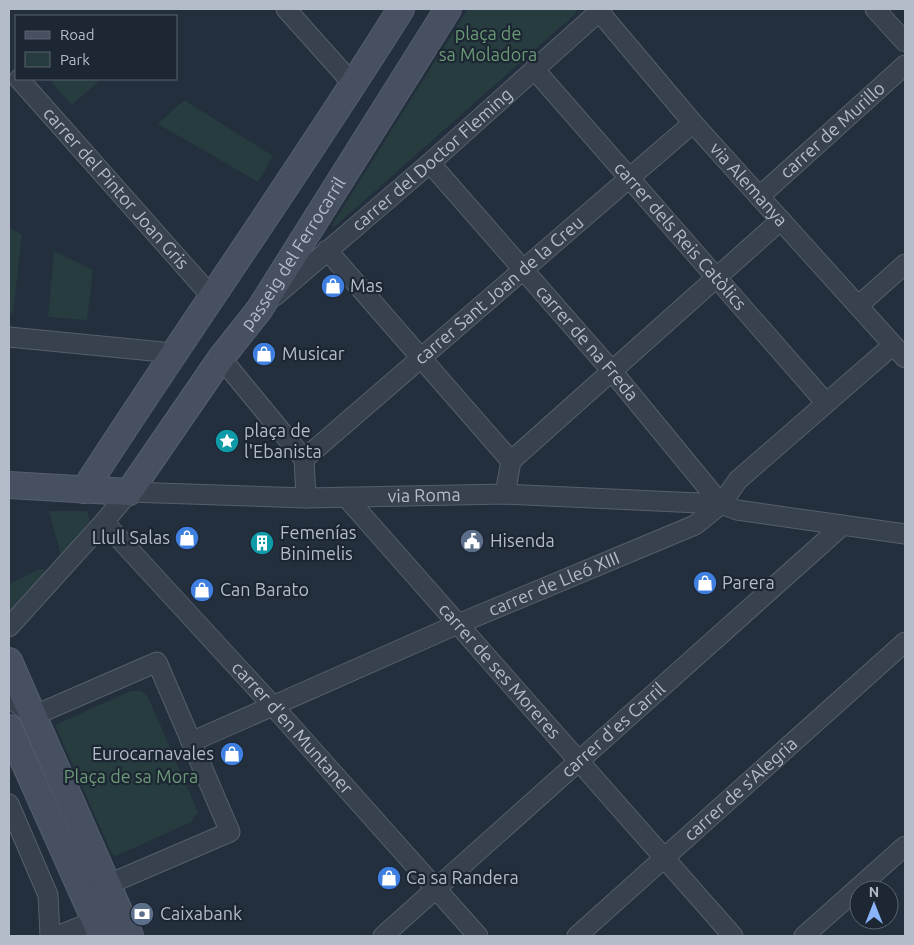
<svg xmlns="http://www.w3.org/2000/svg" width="914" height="945" font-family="Ubuntu,sans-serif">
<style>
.green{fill:#263c3f}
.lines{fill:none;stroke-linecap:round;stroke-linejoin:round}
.street-casing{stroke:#565f6c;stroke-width:21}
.secondary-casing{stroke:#565f6c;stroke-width:28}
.street{stroke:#38414e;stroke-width:19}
.secondary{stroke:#465061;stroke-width:26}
.labels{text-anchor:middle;stroke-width:4.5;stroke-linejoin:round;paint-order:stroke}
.park-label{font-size:18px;fill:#6b9a76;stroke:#1d2633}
.street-label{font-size:18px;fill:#b4bcc9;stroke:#1d2633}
.poi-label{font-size:18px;fill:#b4bcc9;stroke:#1d2633;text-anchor:start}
</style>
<rect width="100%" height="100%" fill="#242f3e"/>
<g class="green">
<path d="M468,9H577L574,15L333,228L332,225Z"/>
<path d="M55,79H101L72,105L51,82Z"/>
<path d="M184,100L273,156L258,182L158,124Z"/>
<path d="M9,228L22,234L13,313H9Z"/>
<path d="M54,251L93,270L87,320L48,317Z"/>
<path d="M49,511H87L90,521L61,555Z"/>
<path d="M40,569H44L46,573L11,615L9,610V584Z"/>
<path d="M131,691H141L148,697L198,812L191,822L116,856L112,854L56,727L57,724Z"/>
</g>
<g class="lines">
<g class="street-casing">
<g id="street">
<path d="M286,9L353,84"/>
<path id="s1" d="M597,9L693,123L905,358"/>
<path d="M875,9L905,42"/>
<path id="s2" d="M534,69L826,403"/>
<path id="s3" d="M19,79L213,298"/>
<path id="s4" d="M430,163L611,370L721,504"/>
<path id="s5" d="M760,196L905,65"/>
<path d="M327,250L511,461"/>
<path id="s6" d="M275,296L430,163L602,9"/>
<path d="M859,305L905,264"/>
<path d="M9,337L173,353"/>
<path d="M221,358L304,459L306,498"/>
<path id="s7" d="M304,459L693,123"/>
<path d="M505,494L511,461L781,220"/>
<path id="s8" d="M346,497L733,936"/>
<path id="s9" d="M104,522L274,707L478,936"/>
<path id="s10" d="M9,627L104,522L129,492L306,498L505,494L721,504L737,510L905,534"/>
<path d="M9,697L33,716L157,662L230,832L95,890"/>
<path id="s11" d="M191,742L458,624L695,525L721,504L738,480L893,345"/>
<path d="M9,804L48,895L50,936"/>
<path d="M57,936L107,916"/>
<path id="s12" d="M383,936L843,525"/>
<path id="s13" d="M577,936L905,642"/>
<path d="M804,936L905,846"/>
</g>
</g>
<g class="secondary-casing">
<g id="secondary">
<path id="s14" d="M9,485L129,492L221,358L259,310L448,9"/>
<path d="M84,490C188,329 299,172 401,9"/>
<path d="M9,661L130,936"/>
<path d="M9,728L102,936"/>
</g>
</g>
<use href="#street" class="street"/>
<use href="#secondary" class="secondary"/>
</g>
<defs>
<g id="shop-disc" transform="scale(1.25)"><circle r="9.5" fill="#3f7fe0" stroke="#1d2633"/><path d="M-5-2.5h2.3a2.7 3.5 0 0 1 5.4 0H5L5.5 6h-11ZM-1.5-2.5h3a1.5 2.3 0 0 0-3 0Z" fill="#fff"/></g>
<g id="sight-disc" transform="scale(1.25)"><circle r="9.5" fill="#0f9aa8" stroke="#1d2633"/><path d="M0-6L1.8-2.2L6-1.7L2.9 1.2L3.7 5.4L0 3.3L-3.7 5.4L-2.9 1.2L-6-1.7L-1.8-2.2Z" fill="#fff"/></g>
<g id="civic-disc" transform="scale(1.25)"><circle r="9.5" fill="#5c6f8a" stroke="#1d2633"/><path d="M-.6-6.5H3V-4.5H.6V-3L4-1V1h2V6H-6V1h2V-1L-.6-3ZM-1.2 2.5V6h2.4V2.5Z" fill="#fff"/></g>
<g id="building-disc" transform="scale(1.25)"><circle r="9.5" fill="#0f9aa8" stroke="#1d2633"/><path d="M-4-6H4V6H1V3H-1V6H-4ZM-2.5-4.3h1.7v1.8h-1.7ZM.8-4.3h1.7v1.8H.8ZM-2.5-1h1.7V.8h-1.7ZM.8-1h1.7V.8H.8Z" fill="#fff"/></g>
<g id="bank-disc" transform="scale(1.25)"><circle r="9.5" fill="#5c6f8a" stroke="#1d2633"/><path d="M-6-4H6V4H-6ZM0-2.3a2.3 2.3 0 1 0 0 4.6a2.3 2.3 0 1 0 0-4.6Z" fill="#fff"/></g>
</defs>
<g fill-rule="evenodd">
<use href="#shop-disc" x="333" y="286"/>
<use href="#shop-disc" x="264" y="354"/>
<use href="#sight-disc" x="227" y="441"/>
<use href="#shop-disc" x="187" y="538"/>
<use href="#civic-disc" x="472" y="541"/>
<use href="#building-disc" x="262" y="543"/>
<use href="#shop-disc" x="705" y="583"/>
<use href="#shop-disc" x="202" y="590"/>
<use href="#shop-disc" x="232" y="754"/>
<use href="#shop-disc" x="389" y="878"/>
<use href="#bank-disc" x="142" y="914"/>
</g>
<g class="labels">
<g class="park-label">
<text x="488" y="40">plaça de<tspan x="488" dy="21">sa Moladora</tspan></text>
<text x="131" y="783">Plaça de sa Mora</text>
</g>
<g class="street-label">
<text dy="6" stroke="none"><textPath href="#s5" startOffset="98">carrer de Murillo</textPath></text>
<text dy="6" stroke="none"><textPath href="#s6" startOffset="208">carrer del Doctor Fleming</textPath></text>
<text dy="6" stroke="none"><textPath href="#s1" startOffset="232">via Alemanya</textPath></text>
<text dy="6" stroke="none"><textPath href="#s3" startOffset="146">carrer del Pintor Joan Gris</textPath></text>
<text dy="6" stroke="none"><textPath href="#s2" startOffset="222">carrer dels Reis Catòlics</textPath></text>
<text dy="6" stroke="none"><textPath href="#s14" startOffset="410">passeig del Ferrocarril</textPath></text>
<text dy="6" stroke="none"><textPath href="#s7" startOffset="258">carrer Sant Joan de la Creu</textPath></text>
<text dy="6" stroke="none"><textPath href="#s4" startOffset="239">carrer de na Freda</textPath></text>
<text dy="6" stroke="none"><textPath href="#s10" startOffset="476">via Roma</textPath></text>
<text dy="6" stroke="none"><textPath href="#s11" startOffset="396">carrer de Lleó XIII</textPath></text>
<text dy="6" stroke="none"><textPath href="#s8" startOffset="232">carrer de ses Moreres</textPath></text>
<text dy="6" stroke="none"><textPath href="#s9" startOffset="279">carrer d'en Muntaner</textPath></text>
<text dy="6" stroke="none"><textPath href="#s12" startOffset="309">carrer d'es Carril</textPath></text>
<text dy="6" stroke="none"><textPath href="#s13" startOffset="220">carrer de s'Alegria</textPath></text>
</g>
<g class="poi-label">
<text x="350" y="292">Mas</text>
<text x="282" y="360">Musicar</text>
<text x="244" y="437">plaça de<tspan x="244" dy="21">l'Ebanista</tspan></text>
<text x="280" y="539">Femenías<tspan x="280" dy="21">Binimelis</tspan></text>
<text x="170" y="544" text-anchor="end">Llull Salas</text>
<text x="490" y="547">Hisenda</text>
<text x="722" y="589">Parera</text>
<text x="220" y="596">Can Barato</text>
<text x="214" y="760" text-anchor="end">Eurocarnavales</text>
<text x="406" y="884">Ca sa Randera</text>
<text x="160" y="920">Caixabank</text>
</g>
</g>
<rect width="914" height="945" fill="none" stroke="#b4bcc9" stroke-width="20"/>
<rect x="15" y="15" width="162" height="65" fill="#1d2633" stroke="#59626f"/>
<rect x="25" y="31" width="25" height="8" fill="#465061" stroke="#59626f"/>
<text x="60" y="40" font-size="15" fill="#b4bcc9">Road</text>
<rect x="25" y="52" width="25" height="15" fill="#263c3f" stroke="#59626f"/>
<text x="60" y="65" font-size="15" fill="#b4bcc9">Park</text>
<g transform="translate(874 905)"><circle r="24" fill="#1d2633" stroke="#59626f"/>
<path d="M0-4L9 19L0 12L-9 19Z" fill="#8ab4f8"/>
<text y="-8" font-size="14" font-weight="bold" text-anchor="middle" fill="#b4bcc9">N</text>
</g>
</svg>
